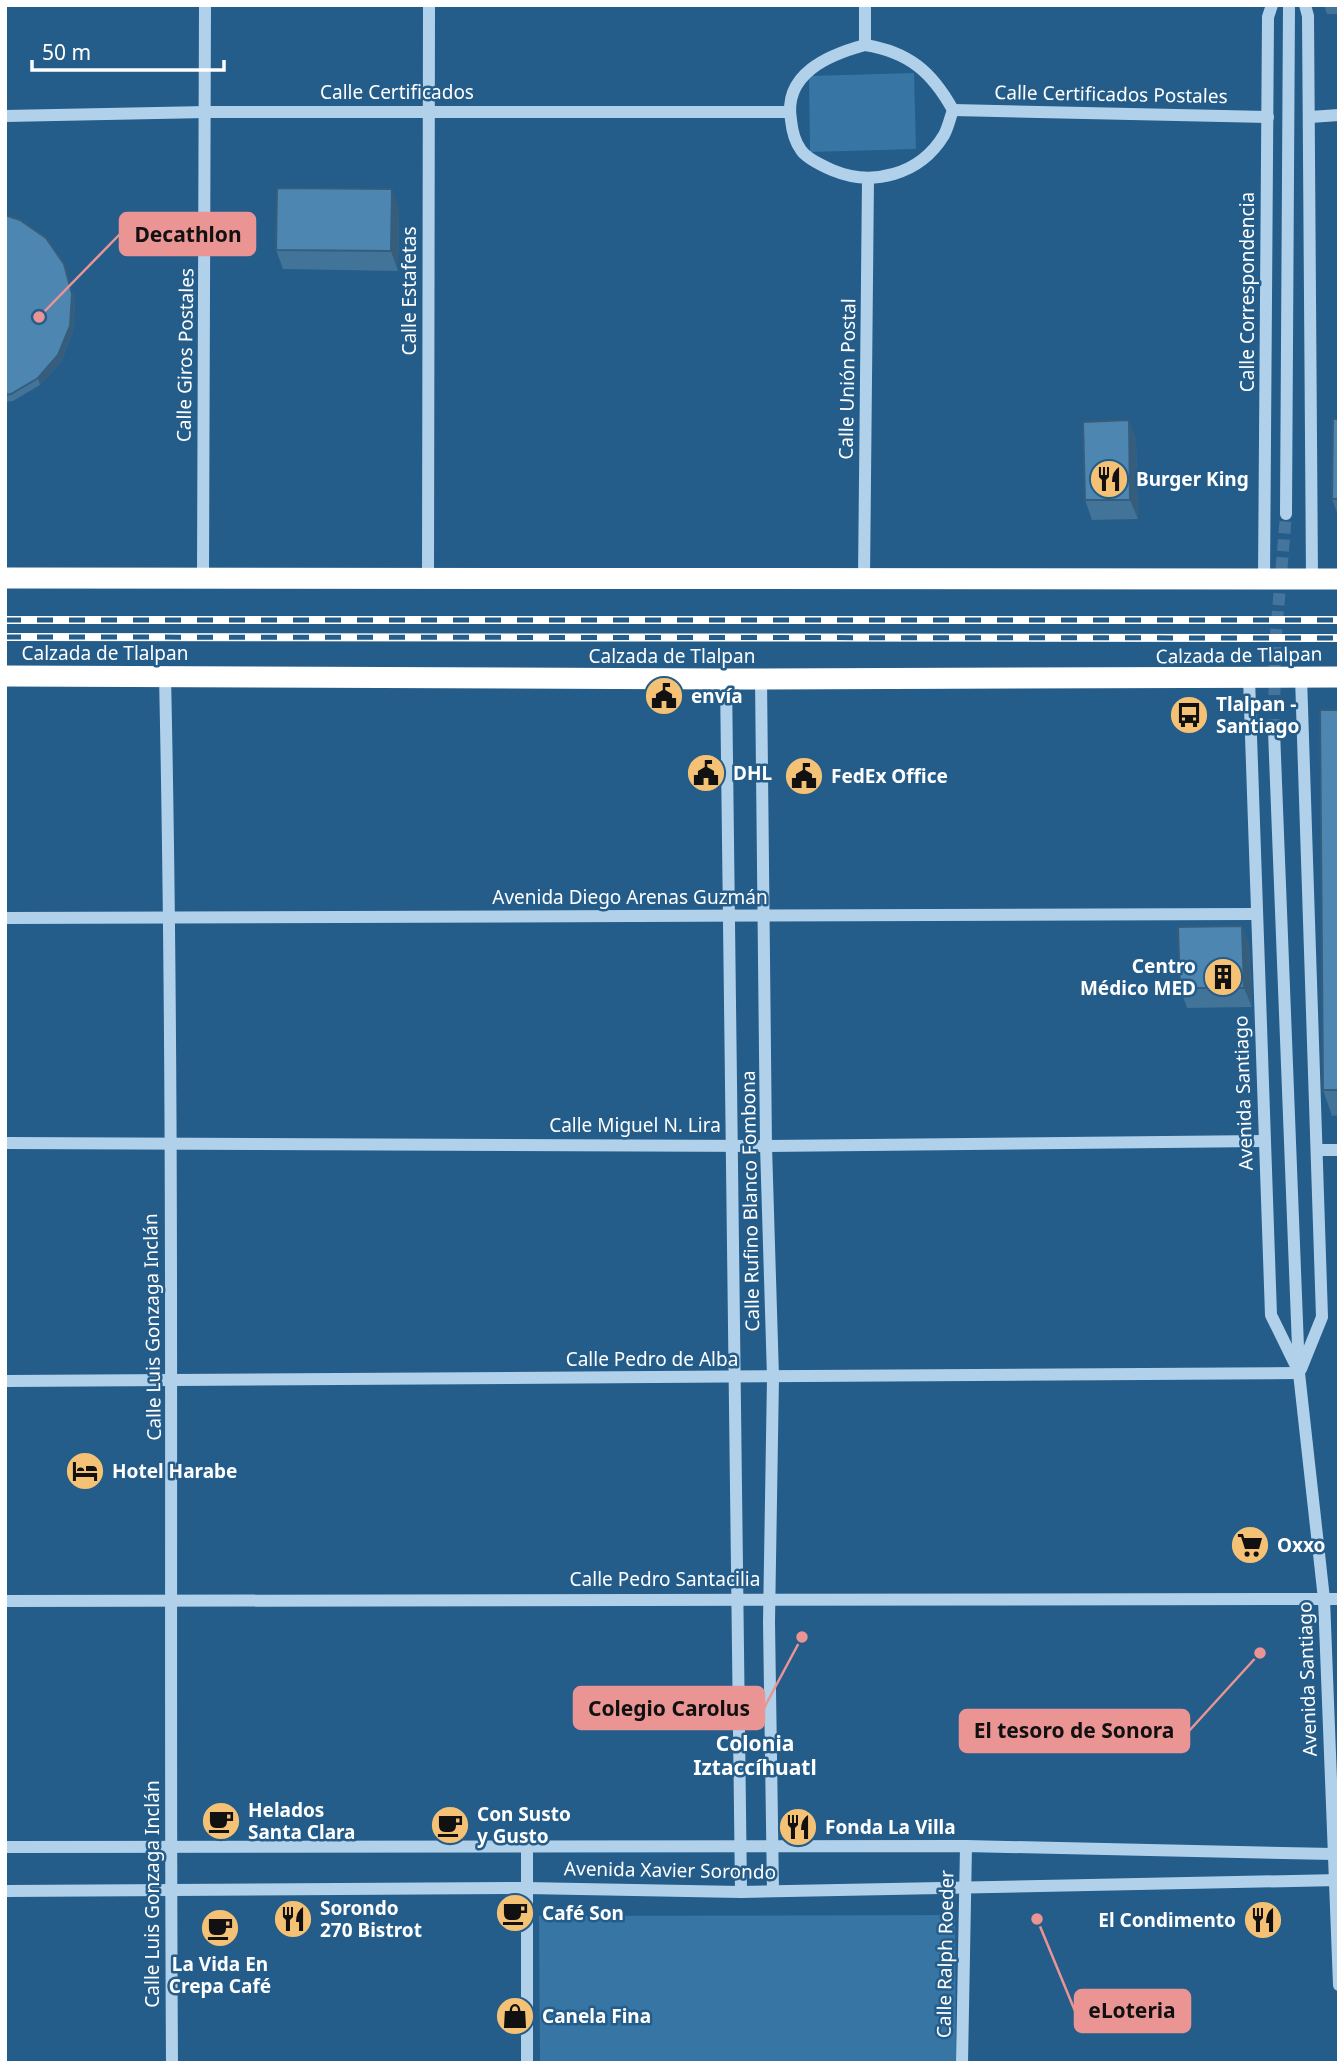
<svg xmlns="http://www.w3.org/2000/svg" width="1344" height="2068" font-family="'Noto Sans',sans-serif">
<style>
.green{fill:#3675a4}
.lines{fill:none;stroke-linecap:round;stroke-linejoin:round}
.minor-tunnel{stroke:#45749c;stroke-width:12;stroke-dasharray:12 6;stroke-linecap:butt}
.minor{stroke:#b1d1ea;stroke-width:12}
.highway{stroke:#fff;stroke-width:21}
.rail-casing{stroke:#fff;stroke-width:8}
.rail{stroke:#245c8a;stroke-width:5;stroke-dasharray:16;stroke-linecap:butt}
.wall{fill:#427398}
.shaded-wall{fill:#365e7c}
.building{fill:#4d86b1;stroke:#365e7c;stroke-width:2}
.labels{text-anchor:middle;stroke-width:5;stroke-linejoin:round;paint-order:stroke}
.street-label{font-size:19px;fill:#fff;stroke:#245c8a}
.poi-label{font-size:19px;font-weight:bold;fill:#fff;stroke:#245c8a;text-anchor:start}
.neighbourhood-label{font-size:21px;font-weight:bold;fill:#fff;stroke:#245c8a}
.leader{fill:none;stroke:#ea9494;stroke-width:2.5}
.callout-dot{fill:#ea9494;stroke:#245c8a;stroke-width:2.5}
.callout{fill:#ea9494;stroke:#ea9494;stroke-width:2.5}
.callout-label{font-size:21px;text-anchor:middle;font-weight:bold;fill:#111}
</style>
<rect width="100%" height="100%" fill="#245c8a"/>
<g class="green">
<path d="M914,73L916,149L810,152L809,76Z"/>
<path d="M955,1915L956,2063H540L539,1916Z"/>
</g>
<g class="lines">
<path class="minor-tunnel" d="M1274,731L1275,647L1286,514"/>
<g class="minor">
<path d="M1305,5L1308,16L1312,579"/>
<path d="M865,45C909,52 932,72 953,110C950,118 948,128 944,135C920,175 872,187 832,170C823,166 806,158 801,150C795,142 792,130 791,120C783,74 828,55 865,45Z"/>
<path d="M865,45V5"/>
<path d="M953,110L1268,117"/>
<path d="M5,116L207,112H789"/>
<path d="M1310,117L1339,115"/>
<path d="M1286,514L1289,5"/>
<path d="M428,577L429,5"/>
<path d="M203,578L205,5"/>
<path d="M864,579L868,179"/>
<path d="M1264,579L1268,17L1272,5"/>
<path d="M165,675C175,1138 169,1600 172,2063"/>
<path d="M761,678L766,1146L773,1377L769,1622L773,1891"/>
<path d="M1249,678L1271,1315L1296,1366"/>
<path d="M726,679L741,1892"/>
<path d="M1274,731L1299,1373L1324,1599L1339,1985"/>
<path d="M5,918L1255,914"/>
<path d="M5,1143L766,1146L1264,1141"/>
<path d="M1318,1150H1339"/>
<path d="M1301,1369L1322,1317L1301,677"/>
<path d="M5,1381L1299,1373"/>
<path d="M5,1601L1339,1599"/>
<path d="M527,1846V2063"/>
<path d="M5,1847L966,1846L1333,1854"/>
<path d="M5,1891L526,1888L741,1892L1339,1880"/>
<path d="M962,2063L966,1846"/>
</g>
<g class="highway">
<path d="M5,578L1339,579"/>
<path d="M5,676L726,679L1339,677"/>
</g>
<g class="rail-casing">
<g id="rail">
<path d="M5,620H1339"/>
<path d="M5,637L1339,638"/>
</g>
</g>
<use href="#rail" class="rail"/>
</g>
<g class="wall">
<path d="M1324,5H1339V14H1327Z"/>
<path d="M399,209L398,271L283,269L276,250Z"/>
<path d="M5,215L66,271L75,301L73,332L61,362L40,385L13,401L5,402Z"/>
<path d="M1339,419V518L1332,499Z"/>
<path d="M1129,420L1136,440L1138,519L1092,520L1085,500Z"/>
<path d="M1339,710V1115L1332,1116L1323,1090Z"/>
<path d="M1242,926L1249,945L1252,1007L1187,1008L1180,988Z"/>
</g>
<g class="shaded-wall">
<path d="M392,189L399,209L398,271L391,251Z"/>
<path d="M66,271L75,301L73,332L61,362L40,385L38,378Z"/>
<path d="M1129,420L1136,440L1138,519L1130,500Z"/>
<path d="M1242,926L1249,945L1252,1007L1244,988Z"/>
</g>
<g class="building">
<path d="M277,188L392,189L391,251L276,250Z"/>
<path d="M5,215L20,220L46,238L64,264L72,294L70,326L58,355L38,378L11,394L5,395Z"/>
<path d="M1333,419H1339V499H1332Z"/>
<path d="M1129,420L1130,500H1085L1083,422Z"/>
<path d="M1320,710H1339V1090H1323Z"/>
<path d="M1242,926L1244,988H1180L1178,927Z"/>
</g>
<defs>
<g id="restaurant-disc" transform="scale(2.0125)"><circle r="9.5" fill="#f4c175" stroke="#245c8a"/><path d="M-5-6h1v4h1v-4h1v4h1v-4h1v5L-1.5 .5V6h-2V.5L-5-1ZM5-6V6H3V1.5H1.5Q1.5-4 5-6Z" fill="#111"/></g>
<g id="civic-disc" transform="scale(2.0125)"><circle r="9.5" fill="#f4c175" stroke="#245c8a"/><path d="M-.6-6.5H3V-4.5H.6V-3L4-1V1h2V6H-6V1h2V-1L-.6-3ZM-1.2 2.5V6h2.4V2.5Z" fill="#111"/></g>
<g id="bus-disc" transform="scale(2.0125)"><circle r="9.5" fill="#f4c175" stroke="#245c8a"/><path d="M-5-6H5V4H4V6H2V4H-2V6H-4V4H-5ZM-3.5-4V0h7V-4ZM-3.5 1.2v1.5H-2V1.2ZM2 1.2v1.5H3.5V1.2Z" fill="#111"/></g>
<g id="building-disc" transform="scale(2.0125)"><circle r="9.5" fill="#f4c175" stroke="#245c8a"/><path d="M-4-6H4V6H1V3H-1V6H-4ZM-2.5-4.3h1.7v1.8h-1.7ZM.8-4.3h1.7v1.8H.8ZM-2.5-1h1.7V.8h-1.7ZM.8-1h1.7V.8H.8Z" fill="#111"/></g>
<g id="hotel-disc" transform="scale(2.0125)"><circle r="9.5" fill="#f4c175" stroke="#245c8a"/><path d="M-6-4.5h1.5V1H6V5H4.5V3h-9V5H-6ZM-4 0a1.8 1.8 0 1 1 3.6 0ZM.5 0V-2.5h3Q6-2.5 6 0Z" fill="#111"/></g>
<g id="supermarket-disc" transform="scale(2.0125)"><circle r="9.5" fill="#f4c175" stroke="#245c8a"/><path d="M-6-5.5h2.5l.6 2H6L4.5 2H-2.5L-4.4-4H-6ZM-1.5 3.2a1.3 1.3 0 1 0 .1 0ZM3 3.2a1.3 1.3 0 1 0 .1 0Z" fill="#111"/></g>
<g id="cafe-disc" transform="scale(2.0125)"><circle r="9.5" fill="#f4c175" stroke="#245c8a"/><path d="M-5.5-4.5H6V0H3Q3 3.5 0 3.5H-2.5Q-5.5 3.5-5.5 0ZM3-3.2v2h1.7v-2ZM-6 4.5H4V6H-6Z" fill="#111"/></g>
<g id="shop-disc" transform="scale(2.0125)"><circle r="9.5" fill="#f4c175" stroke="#245c8a"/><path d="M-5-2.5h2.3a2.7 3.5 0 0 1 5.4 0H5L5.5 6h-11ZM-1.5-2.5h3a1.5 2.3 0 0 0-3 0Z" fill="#111"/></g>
</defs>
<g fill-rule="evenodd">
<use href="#restaurant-disc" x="1109" y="479"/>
<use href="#civic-disc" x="664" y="696"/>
<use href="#bus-disc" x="1189" y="715"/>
<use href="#civic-disc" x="706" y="773"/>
<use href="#civic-disc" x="804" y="776"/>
<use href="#building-disc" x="1223" y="977"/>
<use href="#hotel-disc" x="85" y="1471"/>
<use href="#supermarket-disc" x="1250" y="1545"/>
<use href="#cafe-disc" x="221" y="1821"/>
<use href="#cafe-disc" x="450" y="1825"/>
<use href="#restaurant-disc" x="798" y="1827"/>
<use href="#cafe-disc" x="515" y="1913"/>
<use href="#restaurant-disc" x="293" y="1919"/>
<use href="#restaurant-disc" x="1263" y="1920"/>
<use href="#cafe-disc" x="220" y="1928"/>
<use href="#shop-disc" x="515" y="2016"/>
</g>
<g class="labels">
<g class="street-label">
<text x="397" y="99">Calle Certificados</text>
<text transform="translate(1111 94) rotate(1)" y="7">Calle Certificados Postales</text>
<text transform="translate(409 291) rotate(-90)" y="7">Calle Estafetas</text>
<text transform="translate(1247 292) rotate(-90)" y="7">Calle Correspondencia</text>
<text transform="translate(185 355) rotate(-89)" y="7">Calle Giros Postales</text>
<text transform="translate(847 379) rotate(-89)" y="7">Calle Unión Postal</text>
<text x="105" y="660">Calzada de Tlalpan</text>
<text transform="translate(1239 655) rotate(-1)" y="7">Calzada de Tlalpan</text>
<text x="672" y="663">Calzada de Tlalpan</text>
<text x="630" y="904">Avenida Diego Arenas Guzmán</text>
<text transform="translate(1243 1093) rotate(-92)" y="7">Avenida Santiago</text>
<text x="635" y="1132">Calle Miguel N. Lira</text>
<text transform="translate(750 1201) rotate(-91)" y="7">Calle Rufino Blanco Fombona</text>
<text transform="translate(152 1327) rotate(-91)" y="7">Calle Luis Gonzaga Inclán</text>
<text x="652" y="1366">Calle Pedro de Alba</text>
<text x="665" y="1586">Calle Pedro Santacilia</text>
<text transform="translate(1307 1679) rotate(-92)" y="7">Avenida Santiago</text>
<text transform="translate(670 1870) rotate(1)" y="7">Avenida Xavier Sorondo</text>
<text transform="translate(152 1894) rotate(-90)" y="7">Calle Luis Gonzaga Inclán</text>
<text transform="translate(945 1954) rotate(-89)" y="7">Calle Ralph Roeder</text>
</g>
<g class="poi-label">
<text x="1136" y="486">Burger King</text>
<text x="691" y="703">envía</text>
<text x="1216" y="711">Tlalpan -<tspan x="1216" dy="22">Santiago</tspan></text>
<text x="733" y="780">DHL</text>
<text x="831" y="783">FedEx Office</text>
<text x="1196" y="973" text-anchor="end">Centro<tspan x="1196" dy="22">Médico MED</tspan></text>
<text x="112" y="1478">Hotel Harabe</text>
<text x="1277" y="1552">Oxxo</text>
<text x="248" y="1817">Helados<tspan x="248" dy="22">Santa Clara</tspan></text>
<text x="477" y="1821">Con Susto<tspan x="477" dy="22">y Gusto</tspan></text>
<text x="825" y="1834">Fonda La Villa</text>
<text x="320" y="1915">Sorondo<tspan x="320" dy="22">270 Bistrot</tspan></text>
<text x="542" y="1920">Café Son</text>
<text x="1236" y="1927" text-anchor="end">El Condimento</text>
<text x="220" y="1971" text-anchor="middle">La Vida En<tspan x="220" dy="22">Crepa Café</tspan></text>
<text x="542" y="2023">Canela Fina</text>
</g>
<g class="neighbourhood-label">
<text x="755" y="1751">Colonia<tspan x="755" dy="24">Iztaccíhuatl</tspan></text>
</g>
</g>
<path class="leader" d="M39 317L120 234M802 1637L764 1708M1260 1653L1189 1731M1037 1919L1075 2011"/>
<g class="callout-dot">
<circle cx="39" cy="317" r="7"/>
<circle cx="802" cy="1637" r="7"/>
<circle cx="1260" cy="1653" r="7"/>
<circle cx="1037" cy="1919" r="7"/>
</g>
<g class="callout">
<rect x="120" y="213" width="135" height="42" rx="7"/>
<rect x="574" y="1687" width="190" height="42" rx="7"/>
<rect x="960" y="1710" width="229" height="42" rx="7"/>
<rect x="1075" y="1990" width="115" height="42" rx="7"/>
</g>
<g class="callout-label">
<text x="188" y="242">Decathlon</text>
<text x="669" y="1716">Colegio Carolus</text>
<text x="1074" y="1738">El tesoro de Sonora</text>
<text x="1132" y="2018">eLoteria</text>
</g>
<rect width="1344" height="2068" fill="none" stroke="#ffffff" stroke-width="14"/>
<path d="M32 60v10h192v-10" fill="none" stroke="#ffffff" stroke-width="3.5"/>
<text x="42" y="60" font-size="21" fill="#ffffff" stroke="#245c8a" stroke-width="5" paint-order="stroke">50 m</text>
</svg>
